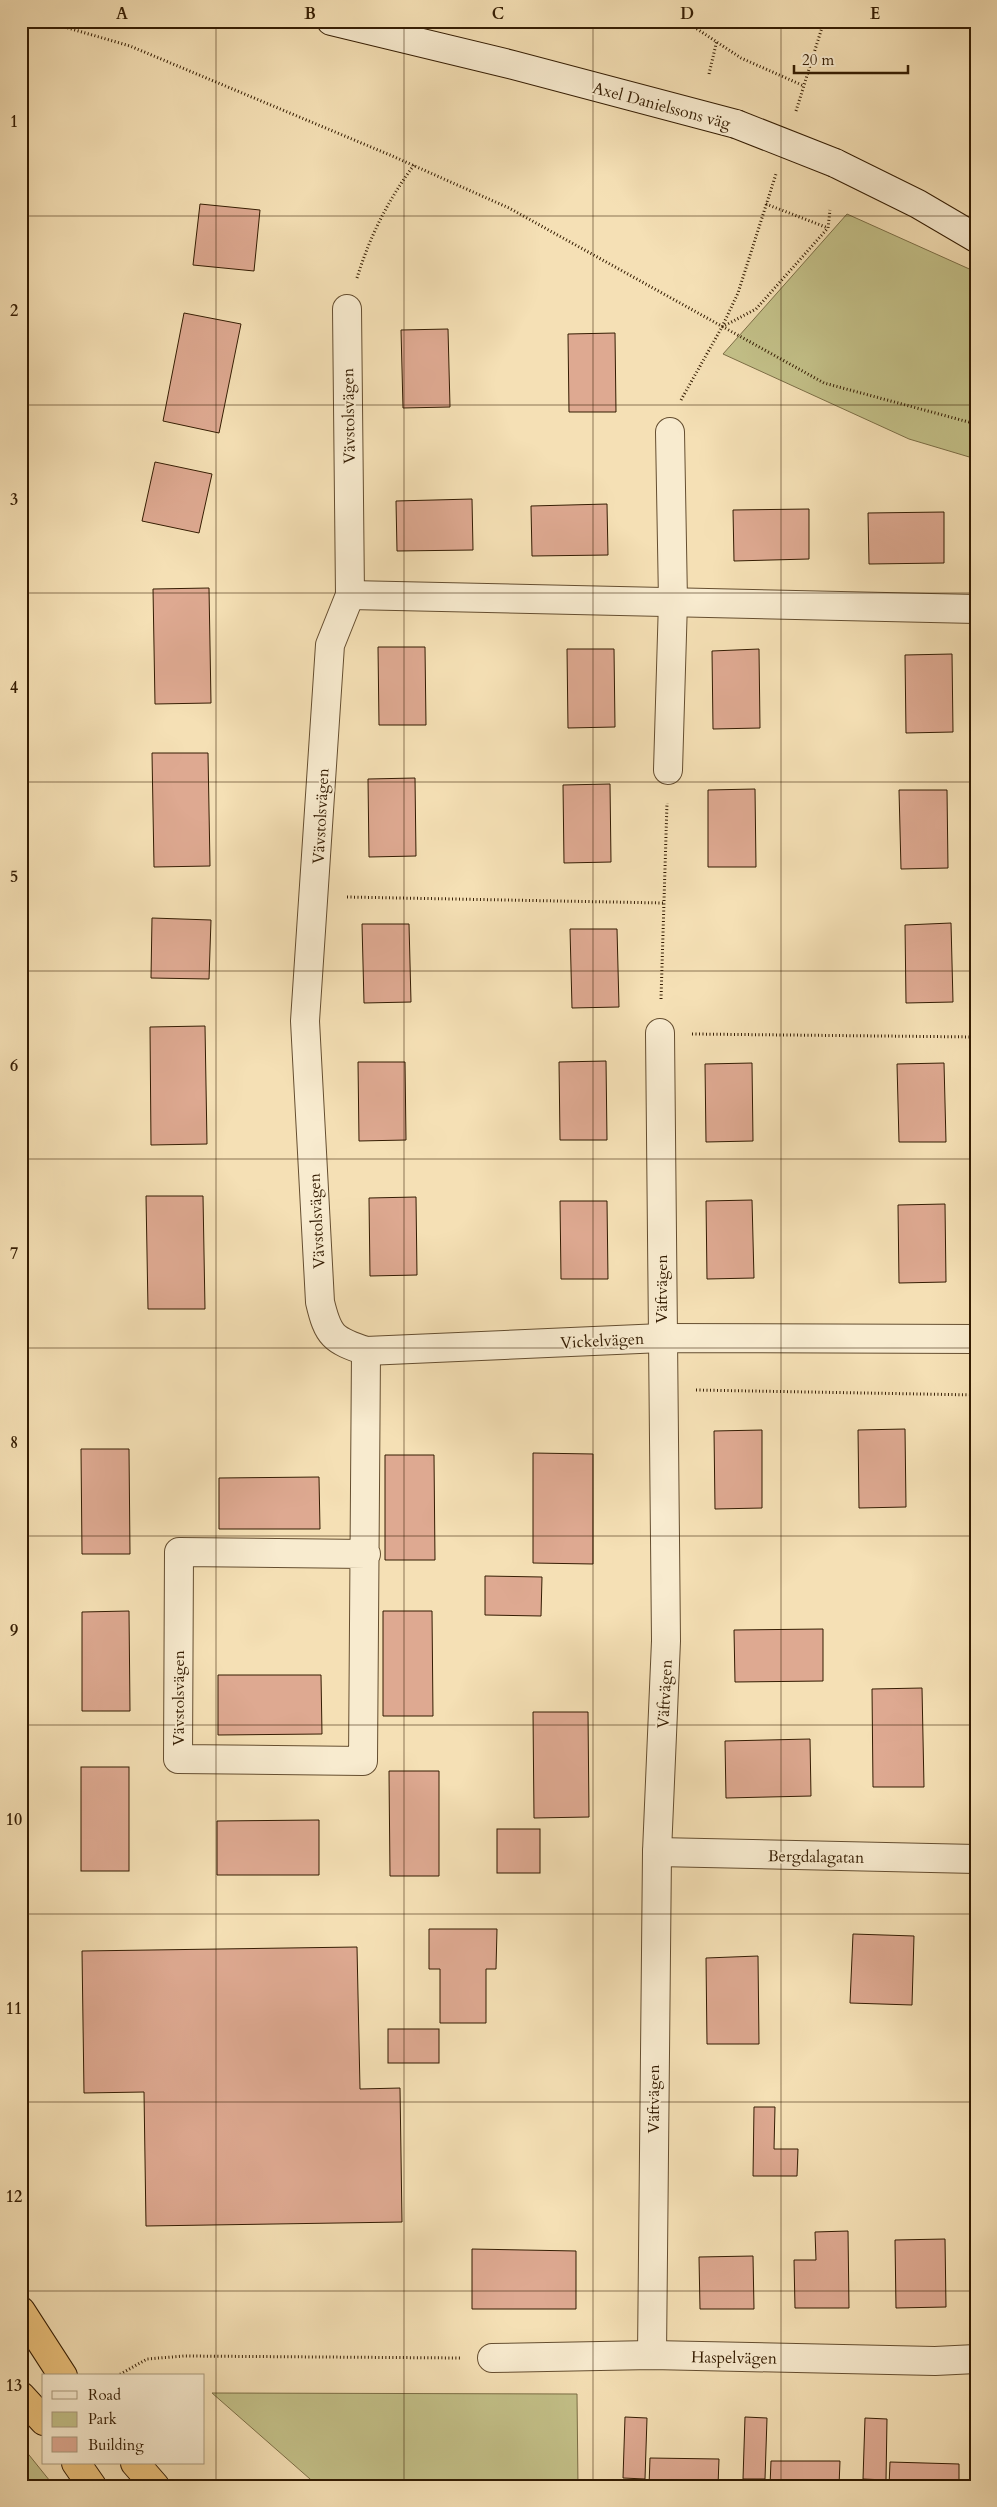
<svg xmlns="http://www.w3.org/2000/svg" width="997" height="2507" font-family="Cardo,serif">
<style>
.green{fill:#c3c088;stroke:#7c6e46}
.building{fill:#dea991;stroke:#351d03}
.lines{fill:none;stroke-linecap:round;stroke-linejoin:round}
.street-casing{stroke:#654e30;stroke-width:30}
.secondary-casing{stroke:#351d03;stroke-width:30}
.highway-casing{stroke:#351d03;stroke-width:30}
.path{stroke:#351d03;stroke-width:3;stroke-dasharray:1 2.5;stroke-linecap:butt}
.street{stroke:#f8ebcf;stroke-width:28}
.secondary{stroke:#f8ebcf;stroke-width:28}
.highway{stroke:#eac07a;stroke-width:28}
.secondary-bridge-casing{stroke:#351d03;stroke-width:30;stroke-linecap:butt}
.secondary-bridge{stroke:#f8ebcf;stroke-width:28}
.grid{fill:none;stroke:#351d03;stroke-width:1;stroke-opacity:0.55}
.labels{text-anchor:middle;stroke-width:4;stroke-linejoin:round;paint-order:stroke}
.street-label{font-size:16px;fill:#351d03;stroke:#f8ebcf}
.neatline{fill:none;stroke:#351d03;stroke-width:2}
.grid-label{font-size:16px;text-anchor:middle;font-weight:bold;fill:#351d03}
</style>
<rect width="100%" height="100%" fill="#f5e0b5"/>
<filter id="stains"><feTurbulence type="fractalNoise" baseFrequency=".004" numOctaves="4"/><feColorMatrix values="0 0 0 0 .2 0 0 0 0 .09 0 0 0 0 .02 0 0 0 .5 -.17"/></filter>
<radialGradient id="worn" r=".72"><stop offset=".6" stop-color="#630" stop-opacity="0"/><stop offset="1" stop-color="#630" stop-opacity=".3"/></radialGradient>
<g class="green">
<path d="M847,214L976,272V459L909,439L723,354Z"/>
<path d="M212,2393L577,2394L578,2486H318Z"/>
<path d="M21,2445L54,2486H21Z"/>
</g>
<g class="building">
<path d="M200,204L260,210L254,271L193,265Z"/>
<path d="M184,313L241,324L219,433L163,421Z"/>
<path d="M448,329L450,407L403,408L401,330Z"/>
<path d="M615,333L616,412H569L568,334Z"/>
<path d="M155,462L212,474L199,533L142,521Z"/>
<path d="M472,499L473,550L397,551L396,501Z"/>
<path d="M607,504L608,555L532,556L531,506Z"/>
<path d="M809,509V559L734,561L733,510Z"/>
<path d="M944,512V563L869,564L868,513Z"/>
<path d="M209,588L211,703L155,704L153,589Z"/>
<path d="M378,647H425L426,725H379Z"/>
<path d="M567,649H614L615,727L568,728Z"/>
<path d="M759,649L760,728L713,729L712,651Z"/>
<path d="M952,654L953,732L906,733L905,655Z"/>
<path d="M152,753H208L210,866L154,867Z"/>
<path d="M415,778L416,856L369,857L368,779Z"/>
<path d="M610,784L611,862L564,863L563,785Z"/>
<path d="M755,789L756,867H708V790Z"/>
<path d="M899,790H947L948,868L901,869Z"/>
<path d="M152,918L211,920L209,979L151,978Z"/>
<path d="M951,923L953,1002L906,1003L905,925Z"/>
<path d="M362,924H409L411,1002L364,1003Z"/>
<path d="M570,929H617L619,1007L572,1008Z"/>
<path d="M205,1026L207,1144L151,1145L150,1027Z"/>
<path d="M606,1061L607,1140H560L559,1062Z"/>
<path d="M358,1062H405L406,1140L359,1141Z"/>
<path d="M752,1063L753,1141L706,1142L705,1064Z"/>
<path d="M944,1063L946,1142H899L897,1064Z"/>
<path d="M146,1196H203L205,1309H148Z"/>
<path d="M416,1197L417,1275L370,1276L369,1198Z"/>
<path d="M752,1200L754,1278L707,1279L706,1201Z"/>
<path d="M560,1201H607L608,1279H561Z"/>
<path d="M945,1204L946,1282L899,1283L898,1205Z"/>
<path d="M905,1429L906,1507L859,1508L858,1430Z"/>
<path d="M762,1430V1508L715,1509L714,1431Z"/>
<path d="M81,1449H129L130,1554H82Z"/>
<path d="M533,1453L593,1454V1564L533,1563Z"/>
<path d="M385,1455H434L435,1560H385Z"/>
<path d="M319,1477L320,1529H219V1478Z"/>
<path d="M485,1576L542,1577L541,1616L485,1615Z"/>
<path d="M129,1611L130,1711H82V1612Z"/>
<path d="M383,1611H432L433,1716H383Z"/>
<path d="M823,1629V1681L735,1682L734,1630Z"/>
<path d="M218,1675H321L322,1734L218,1735Z"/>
<path d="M922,1688L924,1787H873L872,1689Z"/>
<path d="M533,1712H588L589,1817L534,1818Z"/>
<path d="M973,1721H976V1796H975Z"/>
<path d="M810,1739L811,1796L726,1798L725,1741Z"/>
<rect x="81" y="1767" width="48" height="104"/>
<path d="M389,1771H439V1876H390Z"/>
<path d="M319,1820V1875H217V1821Z"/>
<rect x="497" y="1829" width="43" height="44"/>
<path d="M429,1929H497L496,1969H486V2023H440V1969H429Z"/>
<path d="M853,1934L914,1936L912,2005L850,2003Z"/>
<path d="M357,1947L360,2089L400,2088L402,2222L146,2226L144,2092L84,2093L82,1951Z"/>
<path d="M758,1956L759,2044H707L706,1958Z"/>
<rect x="388" y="2029" width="51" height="34"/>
<path d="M754,2107H775L774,2149H798L797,2176H753Z"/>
<path d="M848,2231L849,2308H795L794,2260H816L815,2232Z"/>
<path d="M945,2239L946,2307L896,2308L895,2240Z"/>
<path d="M472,2249L576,2251V2309H472Z"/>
<path d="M753,2256L754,2309H700L699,2257Z"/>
<path d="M625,2417L647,2418L645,2479L623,2478Z"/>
<path d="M745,2417L767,2418L765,2479H743Z"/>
<path d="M865,2418L887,2419L886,2480L863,2479Z"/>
<path d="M650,2458L719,2459L718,2486H649Z"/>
<path d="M771,2461H840L839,2486H770Z"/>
<path d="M890,2462L959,2464V2486H889Z"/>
</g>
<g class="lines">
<g class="street-casing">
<g id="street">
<path d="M347,309L350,595L330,645L305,1021L320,1302C328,1336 333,1340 366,1351L662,1338L976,1339"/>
<path d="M350,595L976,609"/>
<path d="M668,770L673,601L670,432"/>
<path d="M366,1554L179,1552L178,1759L363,1761L366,1351"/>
<path d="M657,1852L976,1859"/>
<path d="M652,2355L657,1852L666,1641L660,1033"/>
<path d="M492,2358L652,2355L935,2361L976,2359"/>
</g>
</g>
<g class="secondary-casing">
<g id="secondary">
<path d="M331,21L513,65L736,124"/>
<path d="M835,163L918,204L976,238"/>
</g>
</g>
<g class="highway-casing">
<g id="highway">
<path d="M21,2311L63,2376"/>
<path d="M21,2396L44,2421"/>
<path d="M76,2463L92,2486"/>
<path d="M135,2463L155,2486"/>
</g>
</g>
<g class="path">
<path d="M44,21L130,46L390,155L509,208L824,383L976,424"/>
<path d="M685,21L741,58L804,86"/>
<path d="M709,74L717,40"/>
<path d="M796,111L824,21"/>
<path d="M766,204L828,228"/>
<path d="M357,278C370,236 388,200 414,165"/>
<path d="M722,327L756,309L828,228L830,210"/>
<path d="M681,400L722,327L738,293L776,174"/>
<path d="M347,897L664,903"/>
<path d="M661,999L667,803"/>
<path d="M692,1034L976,1037"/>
<path d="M696,1390L976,1395"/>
<path d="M117,2376L147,2359L184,2356L460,2358"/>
<path d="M21,2462L26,2456"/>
</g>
<use href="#street" class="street"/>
<use href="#secondary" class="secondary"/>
<use href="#highway" class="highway"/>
<g class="secondary-bridge-casing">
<path id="secondary-bridge" d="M736,124L835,163"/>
</g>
<use href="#secondary-bridge" class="secondary-bridge"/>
</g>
<path class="grid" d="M216,21V2486M404,21V2486M593,21V2486M781,21V2486M21,216H976M21,405H976M21,593H976M21,782H976M21,971H976M21,1159H976M21,1348H976M21,1536H976M21,1725H976M21,1914H976M21,2102H976M21,2291H976"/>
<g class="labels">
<g class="street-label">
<text transform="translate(662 105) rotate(15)" y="6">Axel Danielssons väg</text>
<text transform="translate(348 416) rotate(-91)" y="6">Vävstolsvägen</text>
<text transform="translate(320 816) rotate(-87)" y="6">Vävstolsvägen</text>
<text transform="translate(316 1221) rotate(-93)" y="6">Vävstolsvägen</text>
<text transform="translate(661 1289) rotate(-90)" y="6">Väftvägen</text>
<text transform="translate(602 1340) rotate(-3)" y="6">Vickelvägen</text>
<text transform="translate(664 1694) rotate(-87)" y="6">Väftvägen</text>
<text transform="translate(178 1698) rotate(-90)" y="6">Vävstolsvägen</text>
<text transform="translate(816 1856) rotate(1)" y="6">Bergdalagatan</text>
<text transform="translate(653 2099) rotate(-90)" y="6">Väftvägen</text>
<text transform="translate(734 2357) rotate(1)" y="6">Haspelvägen</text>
</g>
</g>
<rect width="997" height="2507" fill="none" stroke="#f5e0b5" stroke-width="55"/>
<rect x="42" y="2374" width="162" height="90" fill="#f8ebcf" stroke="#aa997d"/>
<rect x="52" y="2391" width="25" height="8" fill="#f8ebcf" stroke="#aa997d"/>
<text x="88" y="2400" font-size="15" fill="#351d03">Road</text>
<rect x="52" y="2412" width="25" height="15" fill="#c3c088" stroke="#aa997d"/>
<text x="88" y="2424" font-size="15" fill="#351d03">Park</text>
<rect x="52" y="2437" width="25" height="15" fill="#dea991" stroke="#aa997d"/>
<text x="88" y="2450" font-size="15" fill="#351d03">Building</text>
<path d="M794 65v8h114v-8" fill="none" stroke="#351d03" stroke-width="2.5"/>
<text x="802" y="65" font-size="15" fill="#351d03" stroke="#f8ebcf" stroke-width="4" paint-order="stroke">20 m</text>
<rect x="28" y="28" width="942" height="2452" class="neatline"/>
<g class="grid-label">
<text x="122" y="19">A</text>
<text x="310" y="19">B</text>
<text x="498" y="19">C</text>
<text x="687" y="19">D</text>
<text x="875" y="19">E</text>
<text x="14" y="127">1</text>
<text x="14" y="316">2</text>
<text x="14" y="505">3</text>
<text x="14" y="693">4</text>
<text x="14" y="882">5</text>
<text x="14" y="1071">6</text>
<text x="14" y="1259">7</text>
<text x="14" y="1448">8</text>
<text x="14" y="1636">9</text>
<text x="14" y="1825">10</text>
<text x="14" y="2014">11</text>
<text x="14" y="2202">12</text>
<text x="14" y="2391">13</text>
</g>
<rect width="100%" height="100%" filter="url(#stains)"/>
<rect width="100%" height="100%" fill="url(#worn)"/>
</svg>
